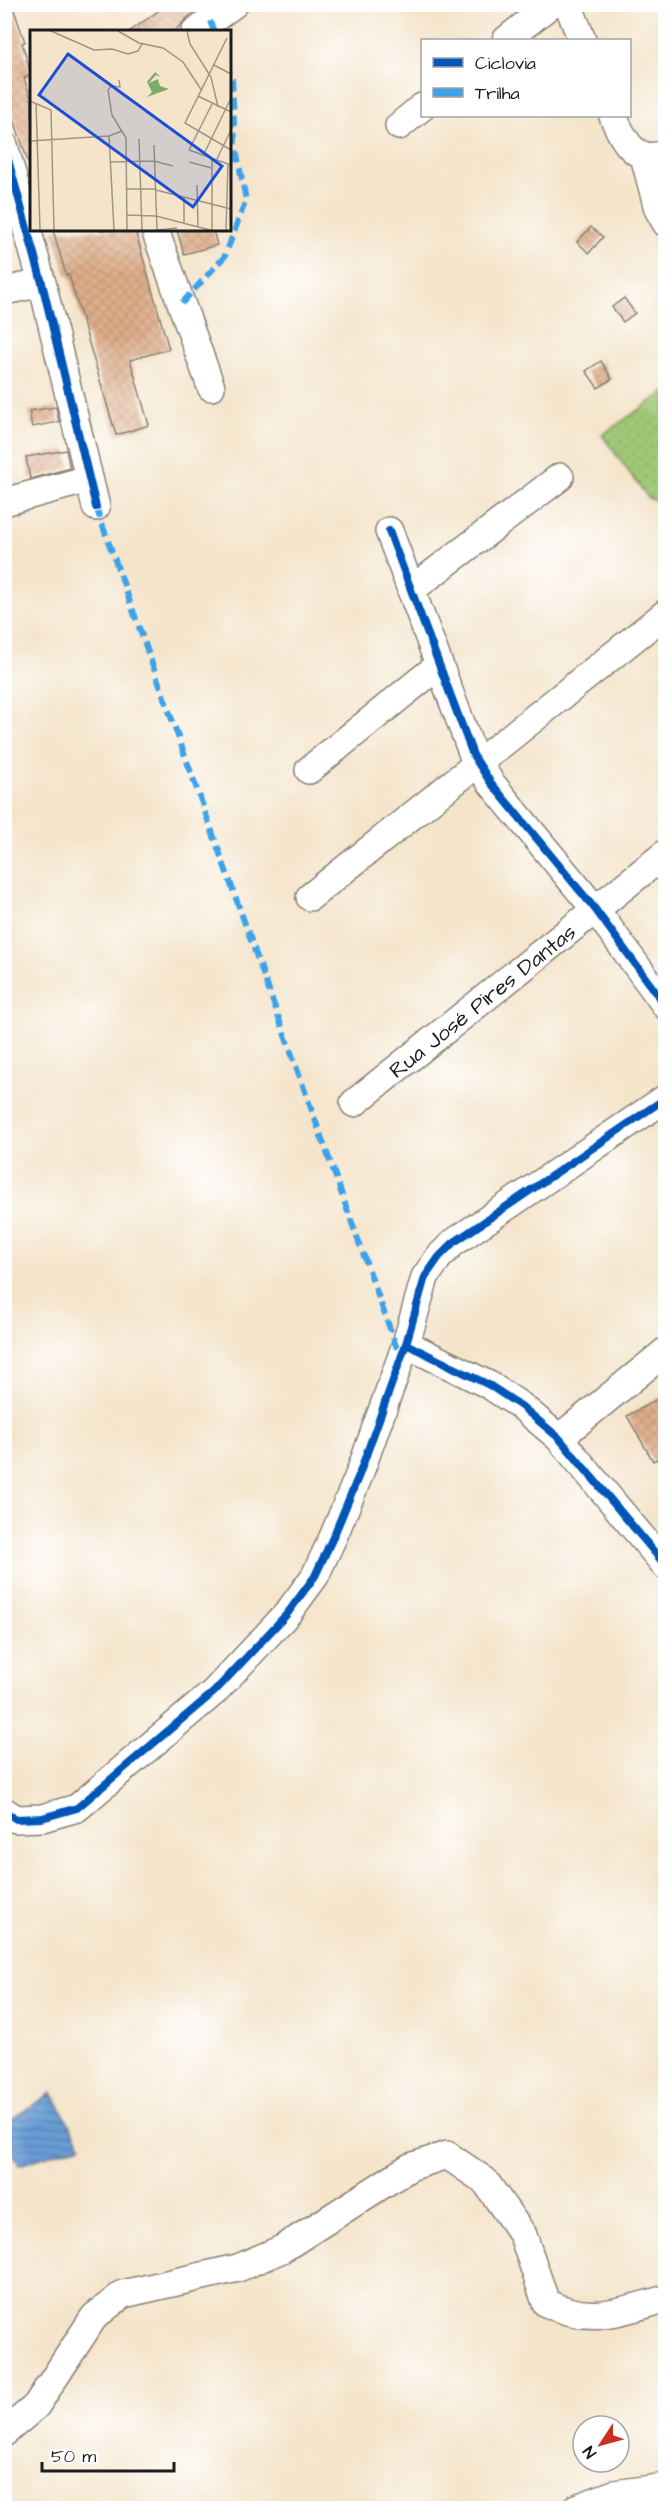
<svg xmlns="http://www.w3.org/2000/svg" width="670" height="2513" font-family="'Architects Daughter',sans-serif">
<style>
.grass{fill:url(#grass-dots);stroke:#5d7248;stroke-width:1.5}
.water{fill:url(#water-rules);stroke:#425c78;stroke-width:1.5}
.building{fill:url(#building-cross-hatch)}
.lines{fill:none;stroke-linecap:round;stroke-linejoin:round}
.minor-casing{stroke:#888073;stroke-width:30}
.minor{stroke:#fff;stroke-width:27}
.quiet{stroke:#3da2ea;stroke-width:6;stroke-dasharray:12 6;stroke-linecap:butt}
.cycleway-casing{stroke:#fff;stroke-width:11}
.cycleway{stroke:#0057b8;stroke-width:8}
.labels{text-anchor:middle;stroke-width:5;stroke-linejoin:round;paint-order:stroke}
.street-label{font-size:22px;fill:#1c1c1c;stroke:#fff}
.inset-road{fill:none;stroke:#9e9484;stroke-width:1.5}
.view{fill:#1d4ed8;fill-opacity:0.15;stroke:#1d4ed8;stroke-width:3}
.inset-edge{fill:none;stroke:#1c1c1c;stroke-width:3}
</style>
<defs>
<pattern id="grass-dots" width="8" height="8" patternUnits="userSpaceOnUse" patternTransform="scale(1.5)"><rect width="8" height="8" fill="#9ec875"/><path d="M2 2h.1M6 6h.1" fill="none" stroke="#88ab65" stroke-width="1.8" stroke-linecap="round"/></pattern>
<pattern id="water-rules" width="6" height="5" patternUnits="userSpaceOnUse" patternTransform="scale(1.5)"><rect width="6" height="5" fill="#689dd5"/><path d="M0 2.5h6" fill="none" stroke="#557fac"/></pattern>
<pattern id="building-cross-hatch" width="8" height="8" patternUnits="userSpaceOnUse" patternTransform="scale(1.5)"><rect width="8" height="8" fill="#dfae8a"/><path d="M0 0l8 8M0 8l8-8" fill="none" stroke="#bf9576"/></pattern>
</defs>
<rect width="100%" height="100%" fill="#fff"/>
<filter id="ink" filterUnits="userSpaceOnUse"><feTurbulence type="fractalNoise" baseFrequency=".0167" numOctaves="2"/><feDisplacementMap in="SourceGraphic" scale="12" xChannelSelector="R" yChannelSelector="G"/><feConvolveMatrix kernelMatrix="1 2 1 2 8 2 1 2 1" color-interpolation-filters="sRGB"/></filter>
<filter id="wash" filterUnits="userSpaceOnUse"><feTurbulence type="fractalNoise" baseFrequency=".008" numOctaves="4" result="noise"/><feDisplacementMap in="SourceGraphic" scale="24" xChannelSelector="R" yChannelSelector="G"/><feGaussianBlur stdDeviation="1.35" result="paint"/><feColorMatrix in="noise" values="0 0 0 0 0 0 0 0 0 0 0 0 0 0 0 0 0 1.4 0 .05"/><feComposite in="paint" operator="in"/></filter>
<g filter="url(#wash)">
<rect width="100%" height="100%" fill="#f4e4ca"/>
<path class="grass" d="M665,392V499L657,501L648,498L602,435Z"/>
<path class="water" d="M52,2093L81,2145L19,2165L5,2137V2123Z"/>
<g id="blocks">
<g class="building">
<path d="M4,4H12L25,42L22,43L31,75L24,78L32,102V162H28L4,89Z"/>
<path d="M168,4H206L186,19L174,32H129Z"/>
<path d="M591,227L603,237L589,253L577,242Z"/>
<path d="M53,230H135L169,349L130,360L149,425L116,435L69,275H66Z"/>
<path d="M177,230H213L217,245L184,254Z"/>
<path d="M624,298L635,313L623,322L612,307Z"/>
<path d="M601,361L612,379L598,388L586,371Z"/>
<path d="M56,407L59,422L32,427L29,411Z"/>
<path d="M66,450L70,468L30,479L26,457Z"/>
<path d="M666,1394V1454L653,1461L627,1416Z"/>
</g>
</g>
</g>
<g filter="url(#ink)">
<use href="#blocks" fill-opacity="0" stroke="#888073" stroke-width="1.5"/>
<g class="lines">
<g class="minor-casing">
<g id="minor">
<path d="M568,4L582,40"/>
<path d="M195,32L234,4"/>
<path d="M506,40L551,4"/>
<path d="M613,116C623,139 635,166 666,153"/>
<path d="M399,126L422,107"/>
<path d="M4,145L42,283L96,507"/>
<path d="M644,156L658,209L666,223"/>
<path d="M155,230L211,387"/>
<path d="M4,291L42,283"/>
<path d="M4,502L89,479"/>
<path d="M389,531L473,755L491,783L595,909L666,1006"/>
<path d="M411,590L560,477"/>
<path d="M309,770L439,665"/>
<path d="M310,897L666,613"/>
<path id="s1" d="M354,1103L666,853"/>
<path d="M406,1344L489,1385L521,1406L559,1438L666,1566"/>
<path d="M559,1438L666,1351"/>
<path d="M4,1811L16,1819L42,1818L77,1808L214,1692L287,1614L315,1576L334,1535L359,1475L406,1344L425,1277L439,1257L453,1243L666,1098"/>
<path d="M4,2433L36,2406L94,2317L123,2294L238,2268L282,2249L410,2167L447,2155L485,2181L523,2235L546,2303C592,2325 619,2311 666,2299"/>
<path d="M576,2508L614,2494L666,2487"/>
</g>
</g>
<use href="#minor" class="minor"/>
<g class="quiet">
<path d="M210,21L214,32"/>
<path d="M182,303L225,256L246,200L235,144L232,79L230,72"/>
<path d="M96,507L400,1357"/>
</g>
<g class="cycleway-casing">
<g id="cycleway">
<path d="M4,145L42,283L96,507"/>
<path d="M389,531L473,755L491,783L595,909L666,1006"/>
<path d="M406,1344L489,1385L521,1406L559,1438L666,1566"/>
<path d="M4,1811L16,1819L42,1818L77,1808L214,1692L287,1614L315,1576L334,1535L359,1475L406,1344L425,1277L439,1257L453,1243L666,1098"/>
</g>
</g>
<use href="#cycleway" class="cycleway"/>
</g>
</g>
<g class="labels">
<g class="street-label">
<text dy="8" stroke="none"><textPath href="#s1" startOffset="164">Rua José Pires Dantas</textPath></text>
</g>
</g>
<g transform="translate(30 30)">
<rect width="201" height="201" fill="#f4e4ca"/>
<path d="M125,42L131,47L126,45L119,53L128,49L130,56L139,59L117,67L122,62L117,52Z" fill="#7eac66"/>
<path class="inset-road" d="M21,1L64,20L82,19L98,24L108,21L112,14M88,1L109,13L133,18L153,32L172,61M157,1L160,14L181,47L188,77M197,8L155,93L201,120M184,35L201,44M89,50L90,57L81,56L78,60L82,85L96,108L97,200M168,66L201,82M0,71L21,80L24,200M6,73L10,200M79,106L84,200M109,109L112,200M0,111L79,106L92,101M124,115L127,200M159,120L182,74M159,120L201,135M173,126L201,68M182,129V200M186,131L201,100M81,132L124,131L143,136M159,132L182,138M167,155L168,197M96,159H126M126,160L201,179M97,185L126,186L180,200M154,193V168M127,200L147,198M196,200L198,134"/>
<path class="view" d="M38,24L192,136L163,177L9,65Z"/>
<rect width="201" height="201" class="inset-edge"/>
</g>
<rect width="670" height="2513" fill="none" stroke="#fff" stroke-width="24"/>
<rect x="421" y="39" width="210" height="78" fill="#ffffff" stroke="#a4a4a4" stroke-width="1.5"/>
<rect x="433" y="58" width="30" height="9" fill="#0057b8" stroke="#a4a4a4" stroke-width="1.5"/>
<text x="475" y="69" font-size="18" fill="#1c1c1c">Ciclovia</text>
<rect x="433" y="88" width="30" height="9" fill="#3da2ea" stroke="#a4a4a4" stroke-width="1.5"/>
<text x="475" y="99" font-size="18" fill="#1c1c1c">Trilha</text>
<g transform="translate(601 2444) rotate(234)"><circle r="28" fill="#ffffff" stroke="#a4a4a4" stroke-width="1.5"/>
<path d="M0-4.5L10 22L0 15L-10 22Z" fill="#c8321e"/>
<text y="-9" font-size="16" font-weight="bold" text-anchor="middle" fill="#1c1c1c">N</text>
</g>
<path d="M42 2462v9h132v-9" fill="none" stroke="#1c1c1c" stroke-width="3"/>
<text x="51" y="2462" font-size="18" fill="#1c1c1c" stroke="#ffffff" stroke-width="4.5" paint-order="stroke">50 m</text>
</svg>
